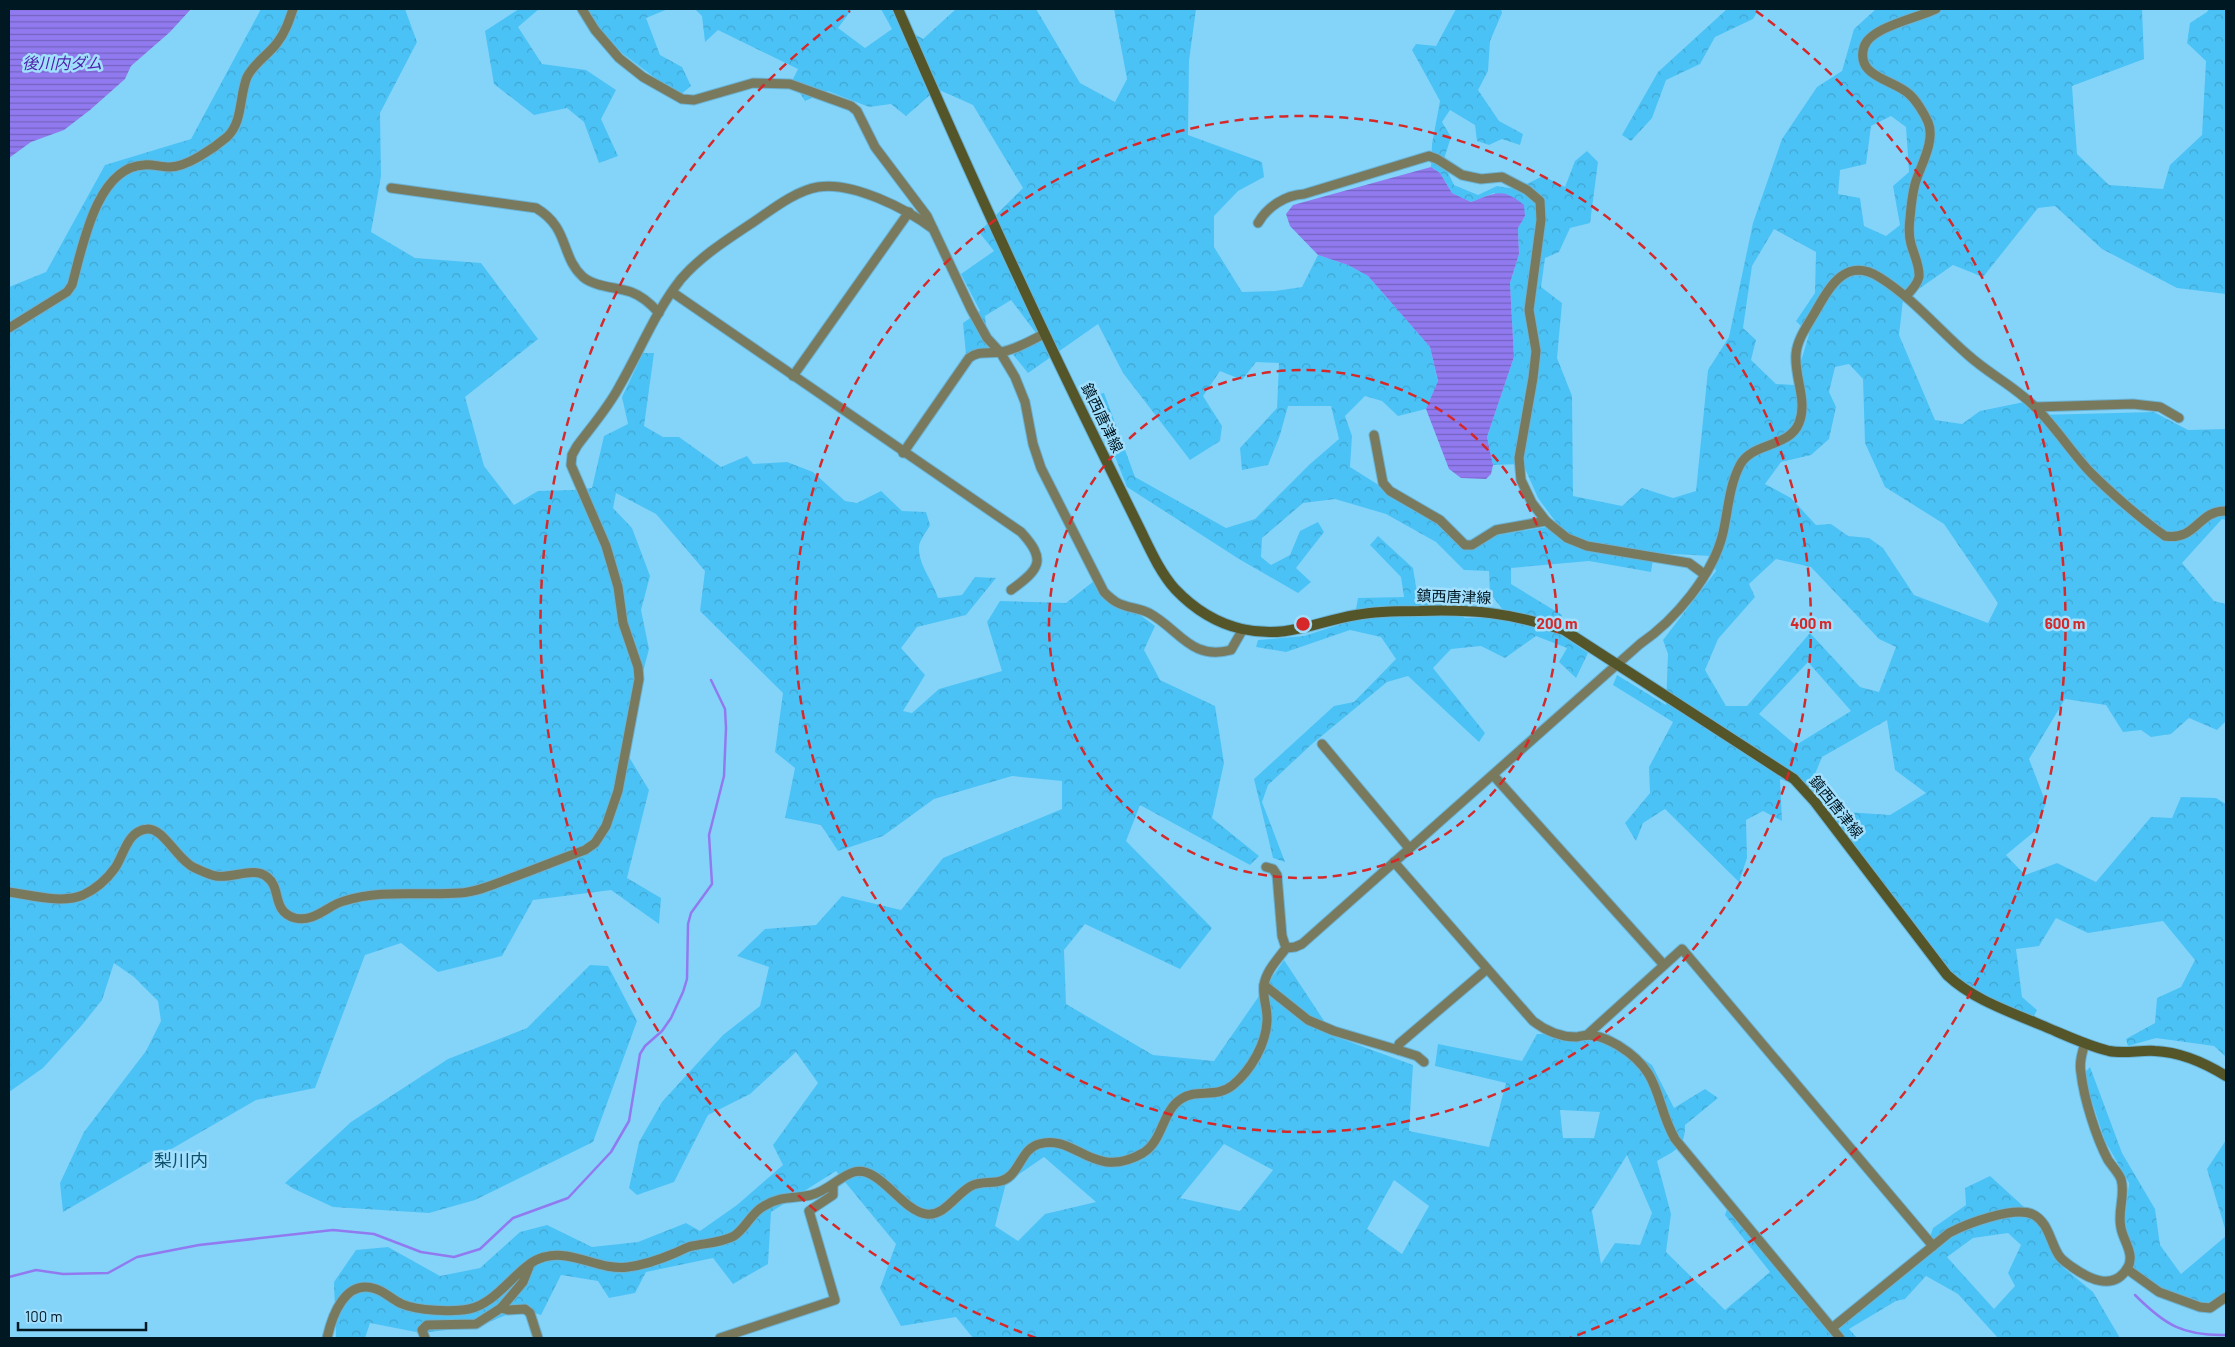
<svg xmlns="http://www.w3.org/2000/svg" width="2235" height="1347" font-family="Barlow,'Noto Sans JP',sans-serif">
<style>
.forest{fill:url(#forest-crowns);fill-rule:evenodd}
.water{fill:url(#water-rules)}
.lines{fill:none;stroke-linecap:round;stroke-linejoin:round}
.stream{stroke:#917aef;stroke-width:2.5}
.street-casing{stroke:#6cb2d3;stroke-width:11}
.secondary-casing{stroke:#6cb2d3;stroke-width:12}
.street{stroke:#797a5d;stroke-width:9}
.secondary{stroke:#545528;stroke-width:10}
.ring{fill:none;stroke:#d62828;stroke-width:2.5;stroke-dasharray:9 6}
.labels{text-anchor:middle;stroke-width:5;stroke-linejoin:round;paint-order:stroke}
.street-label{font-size:15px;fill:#001822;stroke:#a1dffe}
.water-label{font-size:16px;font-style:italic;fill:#4f1ea9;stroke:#a1dffe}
.quarter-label{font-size:18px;fill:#0d516b;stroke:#a1dffe}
.centre{fill:#d62828;stroke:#a1dffe;stroke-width:2.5}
.ring-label{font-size:15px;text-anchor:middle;font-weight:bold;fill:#d62828;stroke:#a1dffe;stroke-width:5;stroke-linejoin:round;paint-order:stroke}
</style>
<defs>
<pattern id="forest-crowns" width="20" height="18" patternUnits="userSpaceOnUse" patternTransform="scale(1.25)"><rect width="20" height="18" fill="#4bc2f5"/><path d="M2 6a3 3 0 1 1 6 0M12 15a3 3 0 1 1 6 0" fill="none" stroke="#40a6d2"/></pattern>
<pattern id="water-rules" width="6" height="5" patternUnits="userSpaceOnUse" patternTransform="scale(1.25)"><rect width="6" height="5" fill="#917aef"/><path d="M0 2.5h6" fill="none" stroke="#7463c1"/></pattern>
</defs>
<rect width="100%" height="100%" fill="#84d4fa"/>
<g class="forest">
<path d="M261,9H405L417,42L380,113L381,176L371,232L415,258L481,263L538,339L465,397L484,466L514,505L538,491L573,490L592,488L604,436L628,424L622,397L643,353H654L644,426L663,437H679L721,467L747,456L753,464L787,462L813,472L845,501L857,503L881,491L902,511L926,512L930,525C927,531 920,540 919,546C918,565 933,581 938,598L962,595L975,577L996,578L966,615L917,627L901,648L925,675L903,711L912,713L939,689L1002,671L987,622L1000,601L1066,603L1094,581L1155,626L1144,650L1160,680L1215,706L1224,763L1212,818L1259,856L1250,865L1140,805L1126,841L1212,928L1180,969L1085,924L1064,950L1066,1004L1153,1055L1214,1061L1284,960L1334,1036L1413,1065L1409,1131L1489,1147L1506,1083L1435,1066L1438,1044L1522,1061L1537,1034H1609L1652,1065L1674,1108L1705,1089L1718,1098L1685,1125C1685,1148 1676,1150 1657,1161L1671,1214L1666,1252L1725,1310L1770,1272L1725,1215L1727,1209L1754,1230L1830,1329L1924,1255L1933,1228L1966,1205L1965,1188L1990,1176L2046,1227L2064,1268L2093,1292L2120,1338H1998L1958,1294L1926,1276L1905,1299L1896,1301L1849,1329L1857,1338H973L956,1317L901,1326L880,1288L896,1244L836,1171L771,1212L768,1264L733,1284L713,1258L646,1272L635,1293L609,1298L598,1281L561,1275L541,1315L521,1309L479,1326L421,1333L370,1323L365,1338H336L334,1282L356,1250L388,1247L440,1276L480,1268L520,1232L547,1225L592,1247L638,1242L686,1223L700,1231L737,1205L783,1165L773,1145L818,1083L796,1052L750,1094L708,1115L674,1182L637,1195L629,1188L639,1142L662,1102L723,1035L760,1006L769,967L737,956L765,929L816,925L842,896L901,910L943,858L1062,809V781L1012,776L934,799L883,836L838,851L821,825L785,818L795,768L775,752L783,693L700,611L705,571L656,514L616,493L613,508L632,528L650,576L641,610L649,649L623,747L649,790L627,878L661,898L659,924L611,890L533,900L502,956L438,972L401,943L365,955L315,1088L256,1100L63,1212L60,1183L84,1132L146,1051L161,1021L158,1001L134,977L114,963L102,1000L82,1025L43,1068L9,1092V287L46,272L105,165L191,139ZM1560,1110L1600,1112L1594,1138H1563ZM1224,1144L1273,1170L1240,1211L1180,1198ZM1627,1155L1652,1213L1640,1245L1615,1243L1601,1264L1592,1211ZM1044,1157L1096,1202L1045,1214L1018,1241L995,1226L1006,1183ZM1394,1180L1429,1206L1402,1254L1367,1229ZM2008,1233L2021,1245L2008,1273L2015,1286L1994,1309L1947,1257L1973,1238Z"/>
<path d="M519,9H539L518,27L542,64L586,70L616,90L601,119L618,156L599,163L584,122L567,108L534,115L494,84L485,31Z"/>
<path d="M581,9H668L646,18L660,55L682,67L691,86L679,96L622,53Z"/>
<path d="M695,9H852L838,28L865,48L892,29L881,9H892L899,25L923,39L956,9H1036L1080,83L1115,102L1127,79L1114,9H1196L1189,61L1188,135L1262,162L1264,177L1238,191L1214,216V247L1242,292L1275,291L1302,287L1318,255L1348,265L1368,276L1430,347L1438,382L1426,409L1398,416L1382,401L1365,396L1345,416L1352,436L1350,467L1439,523L1465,550L1498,535L1558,525L1538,498L1523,464L1493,465L1487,437L1514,357L1510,283L1519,254L1518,228L1525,216L1494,193L1471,202L1452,193L1440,173L1431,167L1432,144L1440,101L1412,50L1416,44L1436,46L1456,9H1501L1502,13L1490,41L1488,71L1478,90L1499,121L1523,134L1520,145L1502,139L1489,145L1477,141L1475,125L1450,110L1442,122L1451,137L1443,162L1454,185L1478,195L1497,186L1516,189L1543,176L1565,187L1575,161L1587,151L1598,162L1590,223L1570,228L1559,252L1545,258L1541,287L1562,303L1557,358L1572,396L1573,496L1622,506L1642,488L1673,498L1696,491L1708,370L1729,337L1753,223L1782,139L1817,87L1842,71L1854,29L1876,9H2142L2144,59L2072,86L2077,154L2109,185L2163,189L2170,165L2202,135L2206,61L2187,43L2190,23L2207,12L2209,9H2226V294L2177,288L2102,249L2055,206L2038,208L1983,277L1953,265L1903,300L1899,335L1935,420L1962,424L1980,411L2024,402L2037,415L2154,412L2188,430L2226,429V520L2222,519L2182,563L2214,601L2226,604V721L2217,730L2189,718L2171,734L2151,737L2141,730L2123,732L2106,705L2065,699L2029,759L2046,803L2035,831L2006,855L2025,875L2057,863L2096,882L2151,817L2172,818L2181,797L2216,798L2226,804V1057L2214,1046L2156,1038L2128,1046L2126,1039L2155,1023L2157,998L2181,987L2195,960L2163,921L2088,933L2056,918L2039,946L2016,949L2022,997L2037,1010L2033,1018L1970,990L1947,968L1814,791L1780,779L1782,821L1763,811L1746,820L1747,858L1739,882L1665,809L1643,823L1636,841L1625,823L1650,793L1649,767L1673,722L1613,685L1617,675L1666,705L1668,654L1663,640L1716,571L1711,556L1654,553L1651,572L1589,561L1511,568V584L1562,615L1561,635L1588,653L1576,678L1559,662L1567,648L1536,636L1505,658L1481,646L1451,649L1433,668L1485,733L1479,742L1408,676L1387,682L1312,744L1268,785L1262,802L1285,862L1273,858L1254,779L1334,706L1354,702L1396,659L1381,637L1350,630L1286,652L1256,647L1258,640L1304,636L1354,620L1358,598L1404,597L1401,577L1370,545L1378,536L1413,568L1418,599H1459L1464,618H1509L1490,593L1489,571L1464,570L1436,542L1386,514L1335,499L1303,503L1262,538L1261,557L1271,565L1290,555L1300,531L1318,522L1324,532L1296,568L1311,582L1298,593L1239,559L1127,487L1091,396L1104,393L1135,477L1226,528L1255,519L1310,464L1339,439L1331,406H1288L1280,435L1268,465L1242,470L1240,448L1277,408L1279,363L1256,362L1242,380L1220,371L1203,396L1222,426L1220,441L1190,460L1123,373L1098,324L1028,373L1011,352L1036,333L1011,300L985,316L989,347L966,355L963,323L980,311L961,274L994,251L979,232L1023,188L973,105L937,89L906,116L891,104L869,107L828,91L805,101L792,81L798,69L718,30L705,42L702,16ZM1891,116L1906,127L1909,172L1893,186L1900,225L1886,236L1864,226L1860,198L1838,194L1840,170L1866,164L1871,126ZM1774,229L1816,252L1815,293L1796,321L1809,334L1794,385L1776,384L1751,360L1756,340L1743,328L1752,266ZM1849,364L1863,379L1865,443L1885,487L1944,524L1998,603L1988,623L1914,595L1883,548L1869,538L1848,536L1831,524L1816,525L1791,498L1765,484L1781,462L1811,455L1829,439L1836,407L1829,392L1835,367ZM1776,559L1811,567L1879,639L1896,647L1879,692L1860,687L1810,633L1747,706H1726L1705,670L1718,639L1755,597L1749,584ZM1808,662L1851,711L1796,745L1759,714ZM1887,720L1895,770L1926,793L1890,815L1846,812L1815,774L1822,757Z"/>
<path d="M1727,9H1759L1753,19L1715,37L1700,64L1666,80L1652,118L1631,141L1622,135L1658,72Z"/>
<path d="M590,965L608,966L637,1021L593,1142L475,1200L429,1213L333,1207L294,1189L285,1183L351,1122L448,1059L527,1028Z"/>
<path d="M2090,1067L2122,1153L2155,1209L2160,1245L2181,1274L2226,1236V1291L2222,1297L2205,1304L2158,1287L2134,1269L2135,1252L2124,1228L2129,1183L2105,1141L2083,1074Z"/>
<path d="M2226,1140V1232L2207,1169Z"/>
</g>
<g class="water">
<path d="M9,9H191L170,32L131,66L125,79L90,110L64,130L31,142L9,158Z"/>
<path d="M1431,167L1440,173L1452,193L1471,202C1496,193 1502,187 1524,205L1525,216L1518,228L1519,254L1510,283L1514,357L1487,437L1493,465L1491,474L1486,479L1461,478L1449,469L1426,409L1438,381L1430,347L1368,276L1348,265L1318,255L1290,226L1286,214L1293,205Z"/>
</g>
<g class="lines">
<g class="stream">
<path d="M9,1277L36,1270L63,1274L108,1273L137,1257L199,1245L333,1230L374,1234L421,1252L454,1257L480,1249L513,1218L568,1198L611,1152L629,1121L640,1054L645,1046L662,1031L671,1018L683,992L687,979L688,924L691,913L712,884L709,835L724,776L726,728L725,709L711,680"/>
<path d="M2135,1295C2165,1325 2183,1336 2226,1335"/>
</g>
<g class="street-casing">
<g id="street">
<path d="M582,9L595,30L619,58L643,77L682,99L694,100L753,83L790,84L851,106L857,111L875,147L927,216L971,309L987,338L1000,352L1015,377L1025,402L1033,444L1041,468L1104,592C1107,595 1111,599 1116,602C1126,608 1139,608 1149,613C1179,629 1191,661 1231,650L1243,629"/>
<path d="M391,188L536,208C570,228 560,256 583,277C595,287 616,287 631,292C642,296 651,304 659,313"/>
<path d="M1258,223C1267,207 1285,195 1304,194L1429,156L1437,159L1462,175L1481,179L1502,177L1527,190L1540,201L1541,220L1529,310L1536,351L1533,378L1519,458L1521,480L1532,503L1546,521L1567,538L1587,546L1689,563L1704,574"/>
<path d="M672,292L1021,532C1047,560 1040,569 1011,590"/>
<path d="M1906,296C1911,291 1917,285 1919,277C1920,266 1914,255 1911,244C1909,237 1909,226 1910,218C1911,207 1912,195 1915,184C1920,166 1936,141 1928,122C1924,113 1916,100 1909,94C1893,79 1855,77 1864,47C1870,27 1918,18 1936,9"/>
<path d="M9,328L67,292L72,285C82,249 96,167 144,165C152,164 161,167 170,167C187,167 214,148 227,137C243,122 239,97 247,77C254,63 268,55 277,43C285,33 289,21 293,9"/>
<path d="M793,376L909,212"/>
<path d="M2035,407L2133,404L2160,407L2179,418"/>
<path d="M1374,435L1383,483L1390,491L1440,520L1465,545H1472L1496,530L1546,521"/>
<path d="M903,453L969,358C979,350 989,354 1000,352C1015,350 1030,341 1044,334"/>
<path d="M1322,744L1409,848"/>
<path d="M1493,775L1664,965"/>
<path d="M1394,862L1533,1021C1546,1031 1560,1037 1576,1037C1582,1036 1588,1034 1595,1036C1604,1037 1612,1042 1619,1046C1663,1073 1654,1102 1675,1139L1840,1338"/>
<path d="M1266,867L1273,869L1277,875L1282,936L1286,948"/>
<path d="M9,892C31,895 62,904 83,895C96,889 107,879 115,868C124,855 127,831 147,829C163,827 178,861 195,868C202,871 209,875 216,876C232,879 254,866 267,877C282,888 271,911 295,918C314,923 328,905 344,901C382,889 421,896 460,893C477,892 495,884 511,878C536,869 560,859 585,850L595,843L606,826L618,791L639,679L638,667L623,623L618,587L606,546L571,465L572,455L577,446C591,427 608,408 619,387C640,351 655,312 681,279C700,257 725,241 749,225C769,212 794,191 818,187C852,181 907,209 933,229"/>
<path d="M1264,985L1308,1020L1334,1031L1398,1050"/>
<path d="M1587,1035L1682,949L1933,1246"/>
<path d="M1424,1062L1417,1056L1398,1050L1399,1044L1487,969"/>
<path d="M2127,1269L2159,1292L2200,1307L2210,1308L2226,1297"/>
<path d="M501,1308L508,1310L525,1309L530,1313L538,1338"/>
<path d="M1832,1328L1949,1233C1966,1224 2013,1206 2032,1214C2048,1221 2050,1241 2058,1254C2061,1260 2067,1263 2072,1267C2089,1279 2114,1292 2128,1267C2135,1254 2123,1240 2121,1228C2117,1211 2126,1195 2121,1179C2118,1172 2112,1166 2108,1160C2096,1137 2084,1099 2081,1073C2079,1063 2082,1053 2085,1043"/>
<path d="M327,1338C332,1316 345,1278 376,1289C385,1292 393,1300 402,1304C418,1311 453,1312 469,1309C499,1303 519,1263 544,1257C572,1249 599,1271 628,1267C643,1265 661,1259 675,1253C681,1251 686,1247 692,1246C706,1243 721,1243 734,1236C746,1228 751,1213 764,1206C783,1195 793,1199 811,1195C828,1191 840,1176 854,1172C879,1165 902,1211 926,1214C944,1217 956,1194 971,1186C984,1179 999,1187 1011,1175C1021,1165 1024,1148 1039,1144C1076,1133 1092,1182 1143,1153C1163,1141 1162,1111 1181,1099C1197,1088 1216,1099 1233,1085C1251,1070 1266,1044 1267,1021C1268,1009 1262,997 1264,985C1266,971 1278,959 1286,948L1295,947L1302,944L1640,644C1675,620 1713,575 1723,533C1728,511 1729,486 1740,465C1752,442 1789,448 1799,423C1808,401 1794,377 1796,354C1797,340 1807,326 1814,314C1829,288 1845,256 1879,277C1913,298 1938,329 1968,355C1989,374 2014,386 2034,406C2055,426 2071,452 2091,473C2110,492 2142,520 2165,536C2197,541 2198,510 2226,511"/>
<path d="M425,1338L422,1330L427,1325L476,1324L501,1308L523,1282L529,1267"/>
<path d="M720,1338L835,1300L809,1211L833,1195V1185"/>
</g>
</g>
<g class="secondary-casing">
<path id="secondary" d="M898,9C961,154 1026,298 1096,440C1110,468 1124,497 1138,525C1149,547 1159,571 1175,589C1193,608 1216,623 1242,629C1288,639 1314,622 1356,615C1377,611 1398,611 1419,611C1475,609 1510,613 1564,630L1794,779L1815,802L1947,975C1974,1000 2008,1011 2041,1025C2063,1034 2085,1045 2109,1051C2124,1054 2140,1050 2155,1051C2180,1052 2205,1063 2226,1076"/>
</g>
<use href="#street" class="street"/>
<use href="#secondary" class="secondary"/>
</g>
<g class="ring">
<circle cx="1303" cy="624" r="254"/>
<circle cx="1303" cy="624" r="508"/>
<path d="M1036 1338A762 762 0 0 1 850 11M1756 11A762 762 0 0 1 1570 1338"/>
</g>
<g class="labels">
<g class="street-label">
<text transform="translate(1102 418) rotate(64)" y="5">鎮西唐津線</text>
<text transform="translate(1454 597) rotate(2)" y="5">鎮西唐津線</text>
<text transform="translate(1836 807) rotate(51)" y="5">鎮西唐津線</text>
</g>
<g class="water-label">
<text x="62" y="69">後川内ダム</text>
</g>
<g class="quarter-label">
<text x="181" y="1167">梨川内</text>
</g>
</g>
<circle cx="1303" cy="624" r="8" class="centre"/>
<g class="ring-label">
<text x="1557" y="629">200 m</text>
<text x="1811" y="629">400 m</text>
<text x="2065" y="629">600 m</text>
</g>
<rect width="2235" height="1347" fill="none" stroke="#001822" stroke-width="20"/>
<path d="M18 1322v8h128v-8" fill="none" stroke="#001822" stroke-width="2.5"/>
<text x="25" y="1322" font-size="15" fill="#001822" stroke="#a1dffe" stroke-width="4" paint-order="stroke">100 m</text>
</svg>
